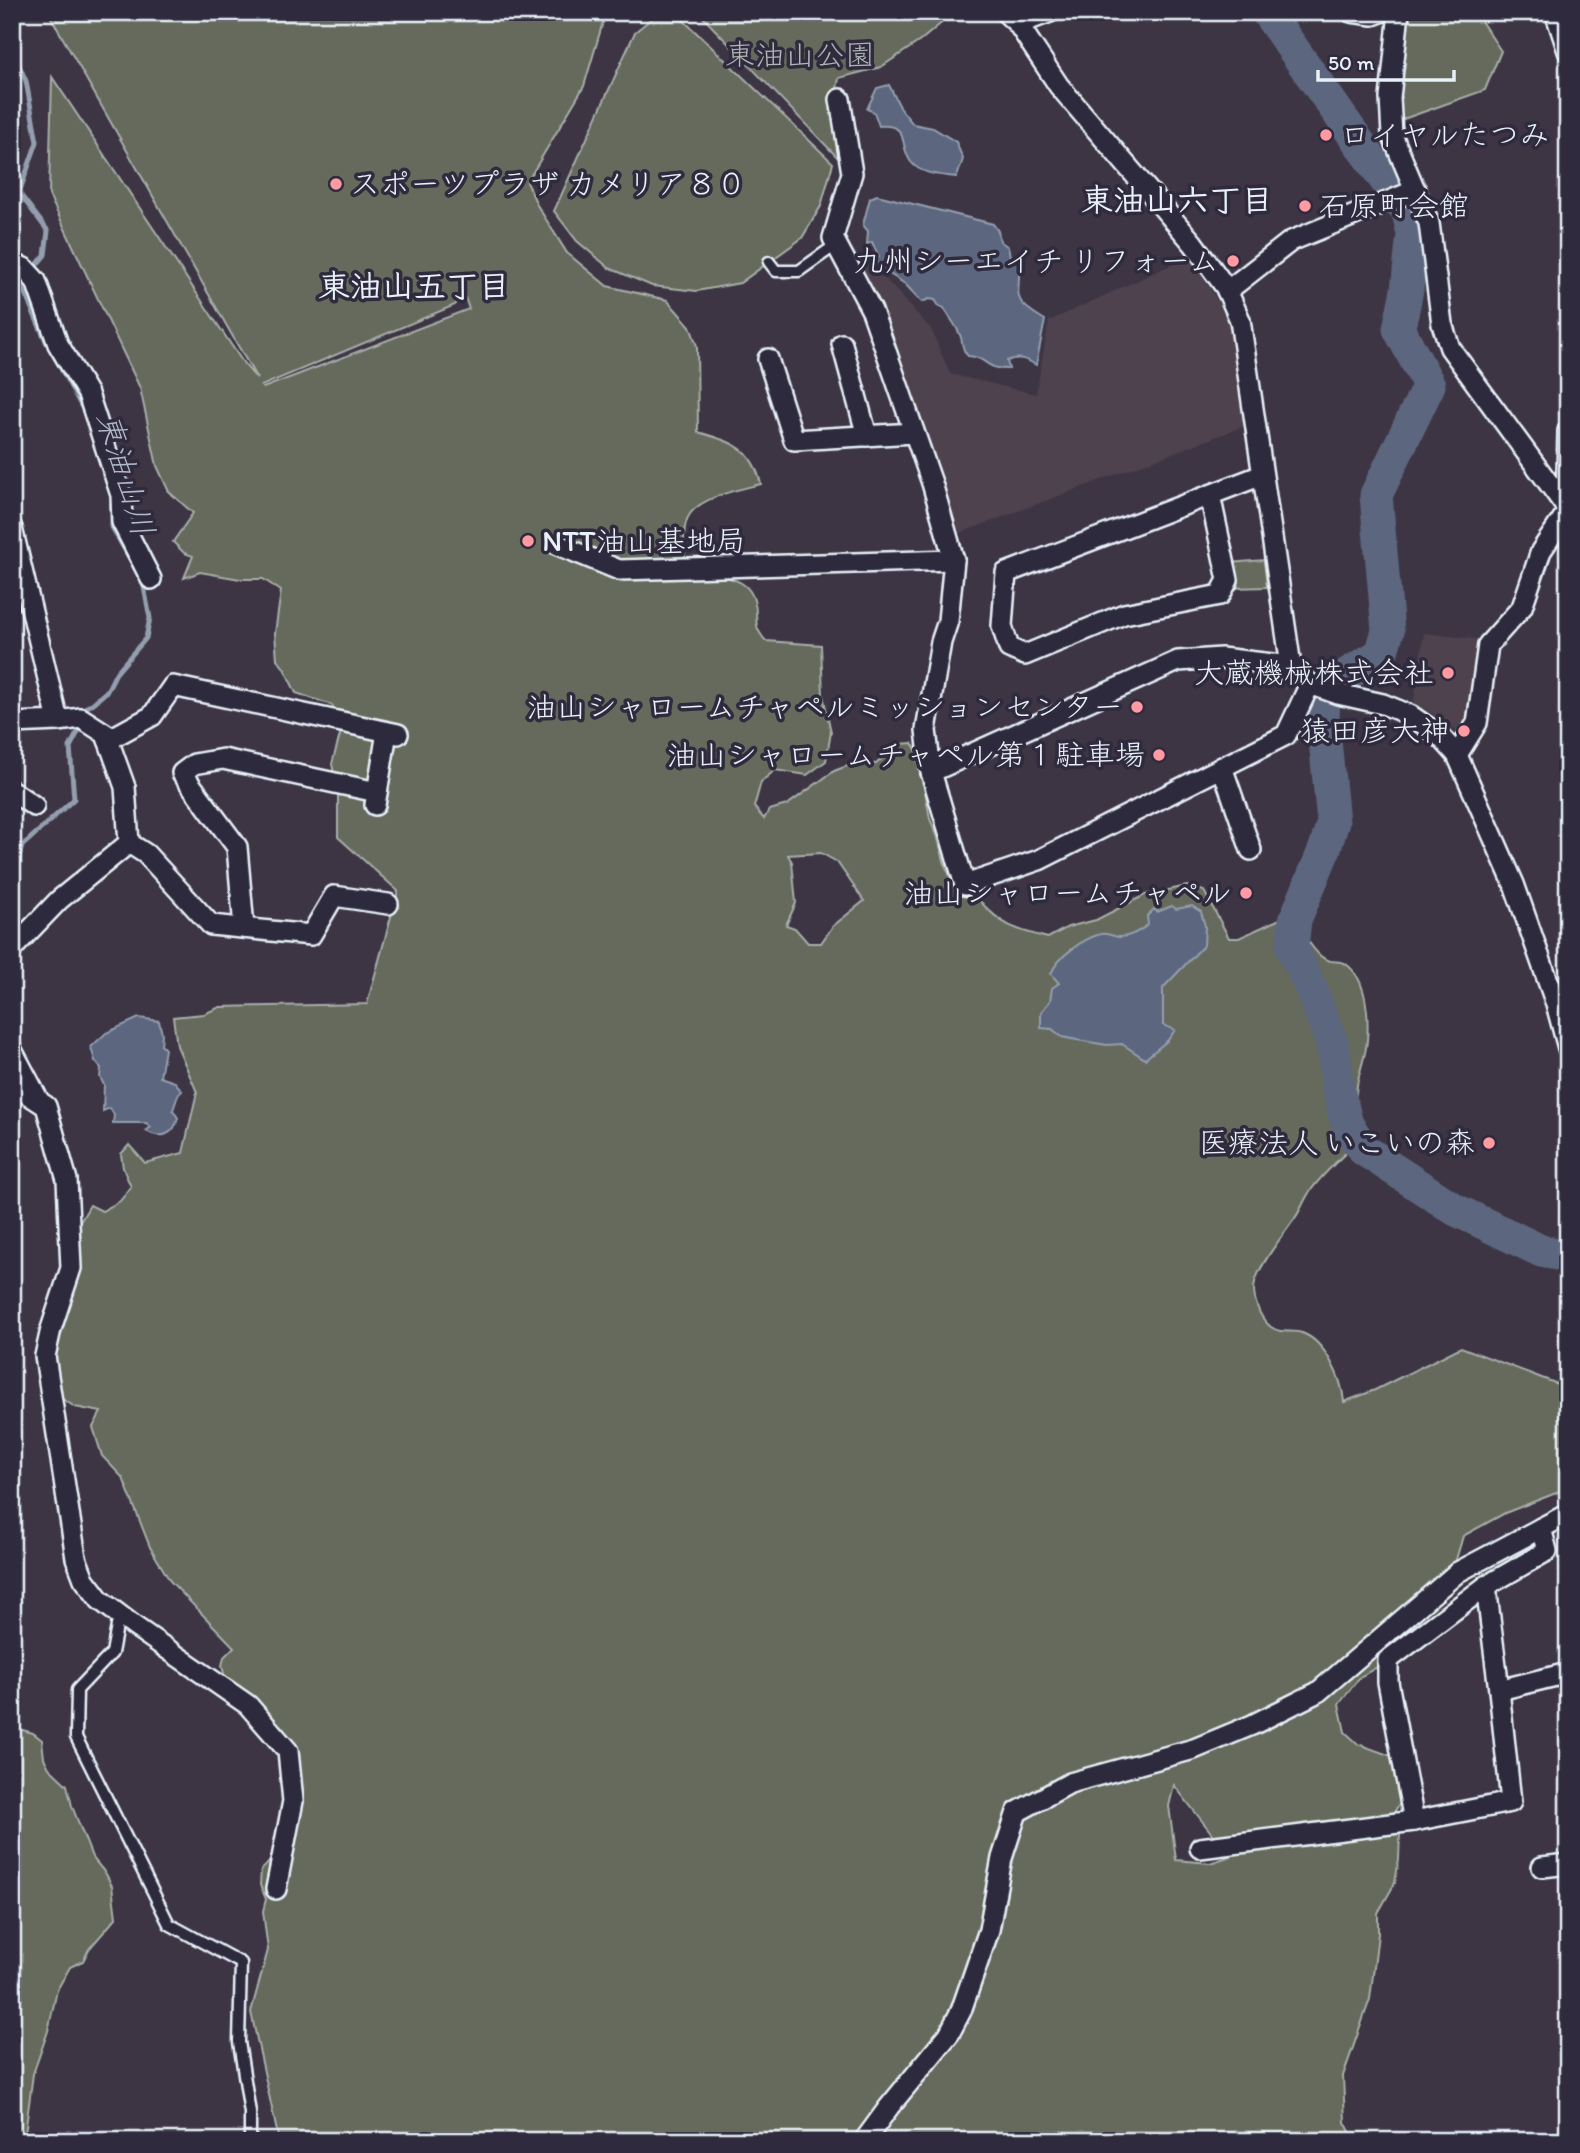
<svg xmlns="http://www.w3.org/2000/svg" width="1580" height="2153" font-family="Itim,'Klee One',sans-serif">
<style>
.built{fill:#4e424d}
.green{fill:#666a5b;stroke:#a7aeaa;stroke-width:2;fill-rule:evenodd}
.water{fill:#5b667e;stroke:#939eaf;stroke-width:2}
.lines{fill:none;stroke-linecap:round;stroke-linejoin:round}
.stream{stroke:#939eaf;stroke-width:5}
.river{stroke:#5b667e;stroke-width:33}
.lane-casing{stroke:#e8f1f8;stroke-width:15}
.street-casing{stroke:#e8f1f8;stroke-width:24}
.lane{stroke:#2f2a3d;stroke-width:10}
.street{stroke:#2f2a3d;stroke-width:19}
.poi-dot{fill:#ff9aa2;stroke:#2f2a3d;stroke-width:2.5}
.labels{text-anchor:middle;stroke-width:7;stroke-linejoin:round;paint-order:stroke}
.park-label{font-size:30px;fill:#aeb4b1;stroke:#2f2a3d}
.poi-label{font-size:30px;fill:#e8f1f8;stroke:#2f2a3d;text-anchor:end}
.neighbourhood-label{font-size:32px;font-weight:bold;fill:#e8f1f8;stroke:#2f2a3d}
.water-label{font-size:32px;font-style:italic;fill:#b0b9c7;stroke:#2f2a3d}
</style>
<rect width="100%" height="100%" fill="#3d3544"/>
<filter id="ink" filterUnits="userSpaceOnUse"><feTurbulence type="fractalNoise" baseFrequency=".0143" numOctaves="2"/><feDisplacementMap in="SourceGraphic" scale="14" xChannelSelector="R" yChannelSelector="G"/><feConvolveMatrix kernelMatrix="1 2 1 2 8 2 1 2 1" color-interpolation-filters="sRGB"/></filter>
<g filter="url(#ink)">
<g class="built">
<path d="M849,253L870,262L931,329L950,374L1036,394L1049,321L1188,257L1210,288L1231,325L1247,425L955,535Z"/>
<path d="M1424,633L1485,640L1467,726L1459,732L1425,709L1413,707Z"/>
</g>
<g class="green">
<path d="M48,12H606L584,86L527,182L537,205L567,253L607,286L667,300L690,326L697,346L698,432C732,442 752,447 761,484C741,489 703,496 690,514C682,525 684,545 685,557C692,562 700,569 709,572C726,579 747,577 754,600C760,619 750,623 766,641L821,645L823,695L831,732L826,761L807,775L775,770L761,782L754,807L764,819L769,810L787,805L834,771L855,763L876,764L899,744L912,743L921,757L923,780L930,819L937,835L946,868L961,896L977,898C1002,926 1013,929 1048,938L1068,927L1096,920L1145,895L1187,886L1204,891L1229,938H1239L1282,918C1289,924 1297,929 1303,935C1311,943 1315,954 1325,959C1331,963 1340,960 1346,964C1367,979 1369,1016 1367,1040C1366,1058 1357,1075 1356,1093C1354,1108 1365,1120 1364,1135C1346,1154 1323,1172 1309,1193C1303,1202 1300,1212 1293,1221C1281,1238 1263,1260 1256,1279C1250,1294 1259,1318 1271,1327C1282,1335 1291,1329 1302,1333C1325,1341 1342,1378 1344,1402L1375,1390L1461,1347L1568,1388V1485L1556,1493L1505,1513L1463,1536L1455,1563L1430,1583L1406,1610L1391,1632L1384,1663L1360,1677L1339,1704L1345,1732L1358,1744L1394,1757L1402,1799L1386,1826L1400,1833L1399,1859L1395,1883L1378,1913V1934L1370,1999L1343,2076L1345,2122L1355,2141H279L251,2012L268,1950L263,1911L266,1899L260,1885L261,1870C288,1850 284,1792 285,1760L231,1700L222,1666L224,1657L234,1647L170,1581L150,1547L123,1478L102,1456L93,1427L101,1412L75,1407L61,1398L53,1363L79,1251L80,1222L90,1205L102,1211L120,1201L131,1187L123,1168L121,1154L129,1145L145,1163L183,1153L197,1092L177,1046L173,1017L204,1014L220,1007L367,1004L398,891L338,837V792L332,764L341,731L332,705L296,693L284,668L277,659L275,633L281,591L263,579H240L200,572L184,578L193,556L184,553L173,542L193,513L169,492L157,466L140,388L49,195L52,77L244,364L257,379ZM463,292L469,309L263,388L261,386L455,305ZM821,853L837,862L864,901L833,926L821,943H808L795,928L786,925L796,903L792,862L788,855ZM1174,1785L1227,1853L1234,1855L1210,1863L1176,1860L1169,1806Z"/>
<path d="M698,12H948L951,15L920,41L881,67L839,78L832,117L839,159Z"/>
<path d="M1401,12H1475L1501,51L1485,90L1395,122Z"/>
<path d="M680,17L833,163L821,206L802,238L740,283L697,291L652,286L609,268L577,241L554,211L635,32L652,18Z"/>
<path d="M1264,560L1267,587L1233,588L1230,563Z"/>
<path d="M12,1727L33,1733L42,1740L44,1758L49,1768L67,1785L72,1806L92,1857L106,1874L112,1886L116,1918L89,1949L83,1961L70,1967L57,1990L48,2031L33,2074L24,2141H12Z"/>
</g>
<g class="water">
<path d="M889,85L901,109L913,124L933,128L956,142L963,159L957,177C942,175 921,175 911,162C898,144 911,124 879,126L874,112L867,109L877,88Z"/>
<path d="M877,195L993,224L998,231L1000,241L1008,247L1010,256L1019,262C1021,298 1008,298 1045,320L1036,365C1026,359 1018,356 1007,361L1009,369C984,370 988,357 968,356C960,348 964,343 960,335C956,325 949,317 944,308L939,306L935,300L929,299L922,302L905,284L877,266L876,260L879,257L872,242L867,244L868,231L863,225L870,198Z"/>
<path d="M1172,906L1176,909L1192,906L1201,912L1205,926L1204,945L1163,988V1025L1175,1030L1168,1040L1145,1059L1122,1044L1107,1045L1077,1040L1062,1037L1052,1029L1041,1028V1012L1050,1001L1052,988L1059,983L1051,974C1057,957 1084,938 1101,934C1107,933 1113,936 1118,937C1129,938 1139,931 1148,925L1147,916L1154,909L1157,912Z"/>
<path d="M139,1018L159,1021L162,1034L161,1045L165,1049L160,1077L175,1082L182,1091L178,1095L173,1110L178,1118C174,1135 161,1140 146,1131L151,1127L146,1123H113L114,1115L110,1108L103,1111L104,1085L100,1077L101,1068L95,1061L91,1047L106,1033Z"/>
</g>
<g class="lines">
<g class="stream">
<path d="M12,50L26,81L37,142L19,193L48,231L45,255L21,284L46,341L84,411"/>
<path d="M112,503V527L135,568"/>
<path d="M76,712L91,705L107,691L116,673L146,638L150,618L143,582"/>
<path d="M12,880L22,846L74,799L70,747L80,728L74,726"/>
</g>
<path class="river" d="M1267,12L1408,212L1413,234L1407,290L1399,329L1429,385L1376,495L1388,631L1381,654L1341,678L1324,699L1323,719L1333,822L1325,848L1295,920L1292,948L1311,988L1333,1046L1338,1089L1347,1124L1364,1150L1456,1210L1541,1251L1568,1256"/>
<g class="lane-casing">
<g id="lane">
<path d="M769,262L776,271H799L837,244"/>
<path d="M119,1615L112,1653L77,1690L76,1737L169,1924L241,1963L239,2042L250,2113V2141"/>
</g>
</g>
<g class="street-casing">
<g id="street">
<path d="M1005,12L1018,24L1050,12"/>
<path d="M1351,12L1373,15L1381,12"/>
<path d="M1399,12L1390,98L1392,135L1429,223L1442,324L1450,348L1566,507"/>
<path d="M1555,12L1568,51"/>
<path d="M1018,24L1059,86L1193,243L1226,288L1240,320L1291,666L1310,684L1338,694L1383,704L1410,715L1439,735L1457,755L1514,884L1556,1004L1568,1048"/>
<path d="M12,263L24,268L36,281L58,344L88,394L121,495L122,522L151,579"/>
<path d="M1227,291L1291,241L1416,190"/>
<path d="M842,344L867,436"/>
<path d="M768,359L794,440L914,433"/>
<path d="M1210,495L1228,580L1220,595L1124,614L1025,655L1009,648L1002,626L1006,573L1262,475"/>
<path d="M12,528L58,721L12,723"/>
<path d="M558,545L619,570L954,560L932,483L872,311L833,238L852,173L840,99"/>
<path d="M1291,666L1221,658L1178,661L931,772L965,885L1039,860L1286,735L1310,684"/>
<path d="M108,740L152,716L173,686L398,734"/>
<path d="M1457,755L1477,723L1488,645L1522,607L1541,551L1566,514L1568,431"/>
<path d="M1222,767L1251,850"/>
<path d="M931,772L926,730L941,642L948,621L954,560"/>
<path d="M12,791L34,806"/>
<path d="M375,805L387,732"/>
<path d="M129,843L146,854L211,925L311,935L334,896L388,904"/>
<path d="M244,928L237,847L182,773L194,764L223,759L377,792"/>
<path d="M12,949L59,900L129,843L125,787L106,734L81,718L58,721"/>
<path d="M12,1050L38,1099"/>
<path d="M12,1084L46,1106L67,1180L71,1268L51,1329L45,1356L76,1558L84,1579L100,1600L134,1626L248,1705L288,1751L293,1801L276,1889"/>
<path d="M1486,1586L1499,1690"/>
<path d="M1414,1821L1388,1682V1660L1486,1586L1547,1551L1541,1528L1568,1514"/>
<path d="M1200,1848L1414,1821L1511,1802L1499,1690L1568,1673"/>
<path d="M1542,1867L1568,1864"/>
<path d="M864,2141L889,2107L949,2034L961,2011L989,1930L1002,1858L1017,1812L1070,1783L1194,1749L1252,1725L1318,1692L1458,1572L1541,1528"/>
</g>
</g>
<use href="#lane" class="lane"/>
<use href="#street" class="street"/>
</g>
</g>
<g class="poi-dot">
<circle cx="1326" cy="135" r="7"/>
<circle cx="336" cy="184" r="7"/>
<circle cx="1305" cy="206" r="7"/>
<circle cx="1233" cy="261" r="7"/>
<circle cx="528" cy="541" r="7"/>
<circle cx="1448" cy="673" r="7"/>
<circle cx="1137" cy="707" r="7"/>
<circle cx="1464" cy="731" r="7"/>
<circle cx="1159" cy="755" r="7"/>
<circle cx="1246" cy="893" r="7"/>
<circle cx="1489" cy="1143" r="7"/>
</g>
<g class="labels">
<g class="park-label">
<text x="800" y="65">東油山公園</text>
</g>
<g class="poi-label">
<text x="1340" y="145" text-anchor="start">ロイヤルたつみ</text>
<text x="350" y="194" text-anchor="start">スポーツプラザ カメリア８０</text>
<text x="1319" y="216" text-anchor="start">石原町会館</text>
<text x="1219" y="271">九州シーエイチ リフォーム</text>
<text x="542" y="551" text-anchor="start">NTT油山基地局</text>
<text x="1434" y="683">大蔵機械株式会社</text>
<text x="1123" y="717">油山シャロームチャペルミッションセンター</text>
<text x="1450" y="741">猿田彦大神</text>
<text x="1145" y="765">油山シャロームチャペル第１駐車場</text>
<text x="1232" y="903">油山シャロームチャペル</text>
<text x="1475" y="1153">医療法人 いこいの森</text>
</g>
<g class="neighbourhood-label">
<text x="1177" y="211">東油山六丁目</text>
<text x="414" y="297">東油山五丁目</text>
</g>
<g class="water-label">
<text transform="translate(126 474) rotate(73)" y="11">東油山川</text>
</g>
</g>
<rect width="1580" height="2153" fill="none" stroke="#2f2a3d" stroke-width="42"/>
<rect x="21" y="21" width="1538" height="2111" fill="none" stroke="#e8f1f8" stroke-width="2.5" filter="url(#ink)"/>
<path d="M1318 70v10h136v-10" fill="none" stroke="#e8f1f8" stroke-width="3.5"/>
<text x="1328" y="70" font-size="21" fill="#e8f1f8" stroke="#2f2a3d" stroke-width="5" paint-order="stroke">50 m</text>
</svg>
